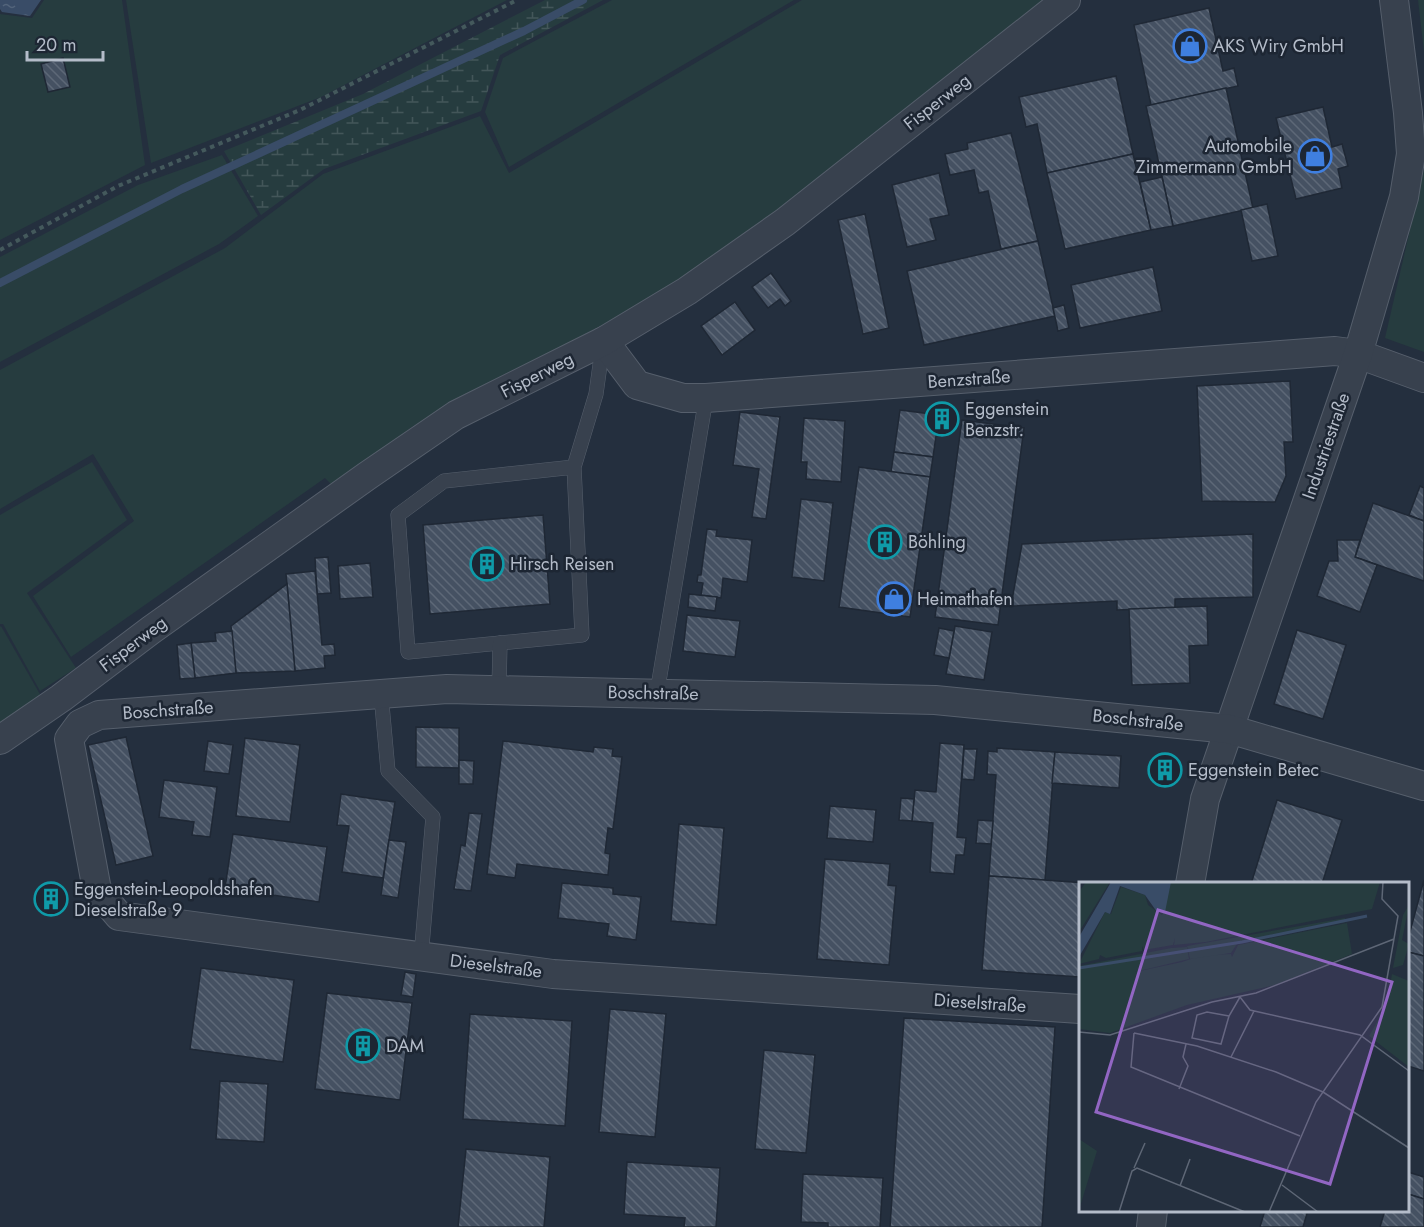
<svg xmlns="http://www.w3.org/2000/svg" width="1424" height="1227" font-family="Jost,sans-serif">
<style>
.green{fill:#263c3f}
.wetland{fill:url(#wetland-marsh)}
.water{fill:url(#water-ripples)}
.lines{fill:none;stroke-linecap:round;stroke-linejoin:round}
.stream{stroke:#394c67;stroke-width:8}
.building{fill:url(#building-back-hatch);stroke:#1f2835;stroke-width:1.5}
.service-casing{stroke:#565f6c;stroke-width:15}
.minor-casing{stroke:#565f6c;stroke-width:30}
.path{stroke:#44595c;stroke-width:4;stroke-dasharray:4.5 4.5;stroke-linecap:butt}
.service{stroke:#38414e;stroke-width:14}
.minor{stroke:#38414e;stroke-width:28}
.labels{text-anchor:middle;stroke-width:5;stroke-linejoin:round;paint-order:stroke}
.poi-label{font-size:18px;fill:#b4bcc9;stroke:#1d2633;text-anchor:start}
.street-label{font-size:18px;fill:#b4bcc9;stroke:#1d2633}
.inset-river{fill:none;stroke:#394c67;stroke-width:3}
.inset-road{fill:none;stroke:#5e6776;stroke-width:1.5}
.view{fill:#9266c3;fill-opacity:0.15;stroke:#9266c3;stroke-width:3}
.inset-edge{fill:none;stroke:#b4bcc9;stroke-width:3}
</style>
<defs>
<pattern id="wetland-marsh" width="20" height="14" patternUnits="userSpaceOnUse" patternTransform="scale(1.5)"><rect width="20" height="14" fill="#263c3f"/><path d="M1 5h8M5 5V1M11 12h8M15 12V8" fill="none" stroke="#435659"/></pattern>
<pattern id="water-ripples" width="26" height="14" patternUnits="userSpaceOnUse" patternTransform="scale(1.5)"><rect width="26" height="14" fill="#394c67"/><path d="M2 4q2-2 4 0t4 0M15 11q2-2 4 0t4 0" fill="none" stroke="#53647b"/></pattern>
<pattern id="building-back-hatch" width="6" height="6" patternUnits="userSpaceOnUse" patternTransform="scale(1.5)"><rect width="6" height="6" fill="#455162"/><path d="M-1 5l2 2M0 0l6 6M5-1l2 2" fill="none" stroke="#5d6877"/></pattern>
</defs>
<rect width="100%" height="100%" fill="#242f3e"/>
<g class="green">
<path d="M44,0H122L145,165L0,240V14L32,18Z"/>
<path d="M126,0H507L321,97L151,163Z"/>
<path d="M612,0H794L509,167L485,112L503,58Z"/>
<path d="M802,0H1046L776,215L647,301L412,427L333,486L325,478L71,657L33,596L134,521L93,454L0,509V370L225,248L323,174L480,116L509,173Z"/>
<path d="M1418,0H1424V52Z"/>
<path d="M222,155L258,216L219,244L0,362V257L138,185Z"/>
<path d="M1424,169V352L1385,338Z"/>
<path d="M92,462L127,520L27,593L76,668L40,691L3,624H0V515Z"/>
<path d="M1,626L41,696L0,726V627Z"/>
</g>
<path class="wetland" d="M545,0H603L500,55L481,111L324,169L261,215L224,151L363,94Z"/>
<path class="water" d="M0,0H41L30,16L2,12L0,9Z"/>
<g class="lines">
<path class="stream" d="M0,283L182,189L524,31L583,0"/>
</g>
<g class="building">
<path d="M1209,8L1223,71L1234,68L1238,86L1151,105L1134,25Z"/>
<path d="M63,58L70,87L48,92L41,64Z"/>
<path d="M1116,76L1133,154L1047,173L1037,124L1026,127L1019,97Z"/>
<path d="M1226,88L1253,208L1173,226L1146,106Z"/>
<path d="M1323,107L1332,147L1342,144L1348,166L1338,169L1342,188L1296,199L1276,118Z"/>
<path d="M1011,133L1038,241L1001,249L988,191L979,193L974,170L950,175L945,154L968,149L967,143Z"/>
<path d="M1133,154L1151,230L1065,249L1047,173Z"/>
<path d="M939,173L949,215L930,219L936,240L907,247L892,185Z"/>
<path d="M1162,177L1173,226L1151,230L1140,182Z"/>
<path d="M1267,204L1278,256L1252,261L1241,210Z"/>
<path d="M865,214L889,328L863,334L838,220Z"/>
<path d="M1038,241L1055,316L924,345L907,271Z"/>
<path d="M1153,267L1162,311L1080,328L1071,285Z"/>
<path d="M771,273L791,301L785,306L780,299L768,308L752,287Z"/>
<path d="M735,302L755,330L722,355L701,326Z"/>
<path d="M1064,305L1069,328L1058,331L1053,308Z"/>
<path d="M1290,381L1293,442H1284L1286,476L1275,502L1202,501L1197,386Z"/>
<path d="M900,410L939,415L933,457L894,452Z"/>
<path d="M740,412L780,417L766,519L752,517L759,469L733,465Z"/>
<path d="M939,416L946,417L945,423L938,422Z"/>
<path d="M804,418L845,421L841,482L806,479L807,462H801Z"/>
<path d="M962,420L1024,428L998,625L935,617Z"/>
<path d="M894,452L933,457L930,477L891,472Z"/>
<path d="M859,467L930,477L910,617L839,607Z"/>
<path d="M1420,486L1424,488V521L1409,515Z"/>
<path d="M801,499L833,503L824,581L792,577Z"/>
<path d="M1373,503L1424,521V581L1355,557Z"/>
<path d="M543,515L550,604L430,614L423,525Z"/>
<path d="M707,529L717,530L716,536L752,540L747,582L723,578L721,598L701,595L703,583L697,582L698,575H701Z"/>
<path d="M1253,534V597L1175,599V608L1117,610V601L1011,606L1022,544Z"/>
<path d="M1337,540H1360L1355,557L1377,565L1360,612L1317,596L1329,561H1338Z"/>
<path d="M328,557L331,593L317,594L315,558Z"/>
<path d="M370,563L373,597L340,599L338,566Z"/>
<path d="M315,571L322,645L334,644L335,655L324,656L325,668L295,671L286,574Z"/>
<path d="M287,584L295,671L236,673L231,626Z"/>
<path d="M689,594L717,597L715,611L688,607Z"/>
<path d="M1207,606L1208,645L1189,646L1190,683L1132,685L1129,609Z"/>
<path d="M687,615L740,621L735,657L683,651Z"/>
<path d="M955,626L992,632L984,680L946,674Z"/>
<path d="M939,628L954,631L949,658L934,655Z"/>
<path d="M1297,630L1346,645L1323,719L1274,704Z"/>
<path d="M232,631L236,673L195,678L191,643L216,641L215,633Z"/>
<path d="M191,643L195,678L180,679L177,645Z"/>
<path d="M416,727L459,728V768L416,767Z"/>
<path d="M126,737L153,856L116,865L88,745Z"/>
<path d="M245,738L300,745L290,822L236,816Z"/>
<path d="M208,741L233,745L229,774L204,771Z"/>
<path d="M503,741L593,752L594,747L613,749L612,756L622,757L613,829L608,828L605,853L610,854L608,875L517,864L515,878L487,874Z"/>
<path d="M940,743L964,745L957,837L966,838L964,855H956L954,874L930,872L933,823L912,821L915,790L936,792Z"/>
<path d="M997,748L1055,752L1045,880L989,876L996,775L987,774L988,751L997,752Z"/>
<path d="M964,749H977L974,780L962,779Z"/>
<path d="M1055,752L1121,756L1119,788L1052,783Z"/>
<path d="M459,760L474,761L473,784H459Z"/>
<path d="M1161,764L1170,765L1168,777L1159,775Z"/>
<path d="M164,780L217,787L210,837L192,835L194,822L159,817Z"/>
<path d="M341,794L395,802L383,878L342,872L349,826L337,825Z"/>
<path d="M901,798L914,799L912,821L899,820Z"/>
<path d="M1277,800L1342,820L1322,884H1251Z"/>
<path d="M830,806L876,810L873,842L827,838Z"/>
<path d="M469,813L482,814L471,891L454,889L461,845L465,846Z"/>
<path d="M978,820L993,821L991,844L976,843Z"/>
<path d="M679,824L724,828L716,925L671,921Z"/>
<path d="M233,834L327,847L319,902L225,888Z"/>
<path d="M389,840L406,842L398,898L381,895Z"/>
<path d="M825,859L890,864L888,885L896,886L889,965L817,959Z"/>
<path d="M989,876L1100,884H1080V977L982,970Z"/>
<path d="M1424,880V956L1408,952V939Z"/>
<path d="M562,883L613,888V894L641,897L636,940L607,936L609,924L558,918Z"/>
<path d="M57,886L61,908L46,912L41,890Z"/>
<path d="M1408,952L1424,956V1071L1408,1066Z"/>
<path d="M201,968L294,980L283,1062L190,1049Z"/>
<path d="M405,972L416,974L413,997L401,995Z"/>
<path d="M327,993L412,1003L400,1100L315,1089Z"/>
<path d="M610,1009L666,1014L655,1137L599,1132Z"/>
<path d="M470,1014L572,1021L565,1126L463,1119Z"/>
<path d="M904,1018L1055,1027L1042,1227H890Z"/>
<path d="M764,1050L815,1055L806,1153L755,1149Z"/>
<path d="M220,1081L268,1084L264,1142L216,1139Z"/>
<path d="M466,1149L550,1157L544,1227H458Z"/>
<path d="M627,1162L720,1168L716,1227H684L685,1218L624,1214Z"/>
<path d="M1408,1172L1424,1177V1199L1408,1194Z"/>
<path d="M803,1174L883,1178L880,1227H828V1223L801,1222Z"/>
<path d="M1408,1194L1424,1199V1227H1380L1385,1210H1408Z"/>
<path d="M1265,1210H1308L1303,1227H1260Z"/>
</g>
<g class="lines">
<g class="service-casing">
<g id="service">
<path d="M574,467L444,481L398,515L408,652L582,635L574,467L596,394L603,343"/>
<path d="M499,689L500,643"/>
<path d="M657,693L706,398"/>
<path d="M381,694L388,771L433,817L421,957"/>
</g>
</g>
<g class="minor-casing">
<g id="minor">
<path d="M604,341L637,385L683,398H706L1335,351L1358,354L1424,378"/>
<path d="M0,740L61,698L151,630L367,476L456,415L604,341L687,291L785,222L1066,0"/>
<path d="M1190,884L1205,799L1358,354L1404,197L1411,154L1408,113L1394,0"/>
<path d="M1080,1009L553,974L119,916L97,890L69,739L80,724L99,715L447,689L935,700L1229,729L1424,786"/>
<path d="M1151,1227L1153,1210"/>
</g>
</g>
<path class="path" d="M0,250L118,186L300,110L517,0"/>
<use href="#service" class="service"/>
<use href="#minor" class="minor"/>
</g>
<defs>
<g id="shop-ring" transform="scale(1.725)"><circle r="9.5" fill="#1d2633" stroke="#3f7fe0" stroke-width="1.5"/><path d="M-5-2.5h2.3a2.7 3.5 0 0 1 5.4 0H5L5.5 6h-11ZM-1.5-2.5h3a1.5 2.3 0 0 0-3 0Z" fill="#3f7fe0"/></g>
<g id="building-ring" transform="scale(1.725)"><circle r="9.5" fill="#1d2633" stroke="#0f9aa8" stroke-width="1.5"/><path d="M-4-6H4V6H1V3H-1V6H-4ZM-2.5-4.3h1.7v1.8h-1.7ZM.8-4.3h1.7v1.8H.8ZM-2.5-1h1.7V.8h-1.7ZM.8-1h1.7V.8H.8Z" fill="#0f9aa8"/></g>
</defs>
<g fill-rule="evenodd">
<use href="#shop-ring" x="1190" y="46"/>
<use href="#shop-ring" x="1315" y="156"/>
<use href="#building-ring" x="942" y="419"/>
<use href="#building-ring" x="885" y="542"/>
<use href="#building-ring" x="487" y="564"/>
<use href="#shop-ring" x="894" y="599"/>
<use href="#building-ring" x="1165" y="770"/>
<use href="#building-ring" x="51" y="899"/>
<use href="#building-ring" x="363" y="1046"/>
</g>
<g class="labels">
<g class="poi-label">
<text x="1213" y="52">AKS Wiry GmbH</text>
<text x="1292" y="152" text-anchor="end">Automobile<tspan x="1292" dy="21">Zimmermann GmbH</tspan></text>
<text x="965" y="415">Eggenstein<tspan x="965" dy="21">Benzstr.</tspan></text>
<text x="908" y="548">Böhling</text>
<text x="510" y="570">Hirsch Reisen</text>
<text x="917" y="605">Heimathafen</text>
<text x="1188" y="776">Eggenstein Betec</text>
<text x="74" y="895">Eggenstein-Leopoldshafen<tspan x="74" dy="21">Dieselstraße 9</tspan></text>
<text x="386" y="1052">DAM</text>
</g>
<g class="street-label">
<text transform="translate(937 102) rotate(-38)" y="6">Fisperweg</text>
<text transform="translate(537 375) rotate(-27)" y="6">Fisperweg</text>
<text transform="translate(969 379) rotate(-4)" y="6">Benzstraße</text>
<text transform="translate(1326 446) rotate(-71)" y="6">Industriestraße</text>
<text transform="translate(133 644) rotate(-37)" y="6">Fisperweg</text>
<text transform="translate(653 693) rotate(1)" y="6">Boschstraße</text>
<text transform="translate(168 710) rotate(-4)" y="6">Boschstraße</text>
<text transform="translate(1138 720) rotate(6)" y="6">Boschstraße</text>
<text transform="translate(496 966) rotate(7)" y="6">Dieselstraße</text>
<text transform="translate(980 1003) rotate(4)" y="6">Dieselstraße</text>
</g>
</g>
<g transform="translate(1079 882)">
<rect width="330" height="330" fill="#242f3e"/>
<path d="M7,0H31L0,50V10ZM92,0H301L293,27L127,60L95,63L96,56L94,63L65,68L63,64V69L27,76L21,73L20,77L0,82L26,30L32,32L42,5L66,13L69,23L83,33ZM330,23L323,58L330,62L324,83L314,86L324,33ZM268,41L273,72L196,103L108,123L31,151L0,147V84L92,66L108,65L110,77L56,90L103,80L123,73L152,72L153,75L159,63ZM313,92L330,99V185L290,154L308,122ZM0,257L18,269L0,328Z" fill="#263c3f"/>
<path d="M266,36L267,40L158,62L152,71L111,77L108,64Z" fill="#263c3f"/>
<path d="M32,0H92L86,30H78L66,13L41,4L31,32L26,30L0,75V55Z" fill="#394c67"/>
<path class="inset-river" d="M0,86L163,60L288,34"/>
<path class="inset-road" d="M161,115L171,128L281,153L330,189M150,134L128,130L118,133L113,156L142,162L150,134L161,115M0,150L31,153L133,120L177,111L315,57M55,151L118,164L197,190L244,210L330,266M55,151L52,185L221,254M152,175L175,129M100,207L109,184L104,175L107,162M55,286L66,261M203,303L239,330M101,304L111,277M40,330L53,289L58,286L166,330M190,330L237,220L303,125L319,34L303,17L304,0"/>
<path class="view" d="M79,28L313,100L251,302L17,230Z"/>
<rect width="330" height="330" class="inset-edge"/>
</g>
<path d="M27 51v9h76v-9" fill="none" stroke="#b4bcc9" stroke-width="3"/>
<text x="36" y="51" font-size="18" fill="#b4bcc9" stroke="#1d2633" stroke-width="4.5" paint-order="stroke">20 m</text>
</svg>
